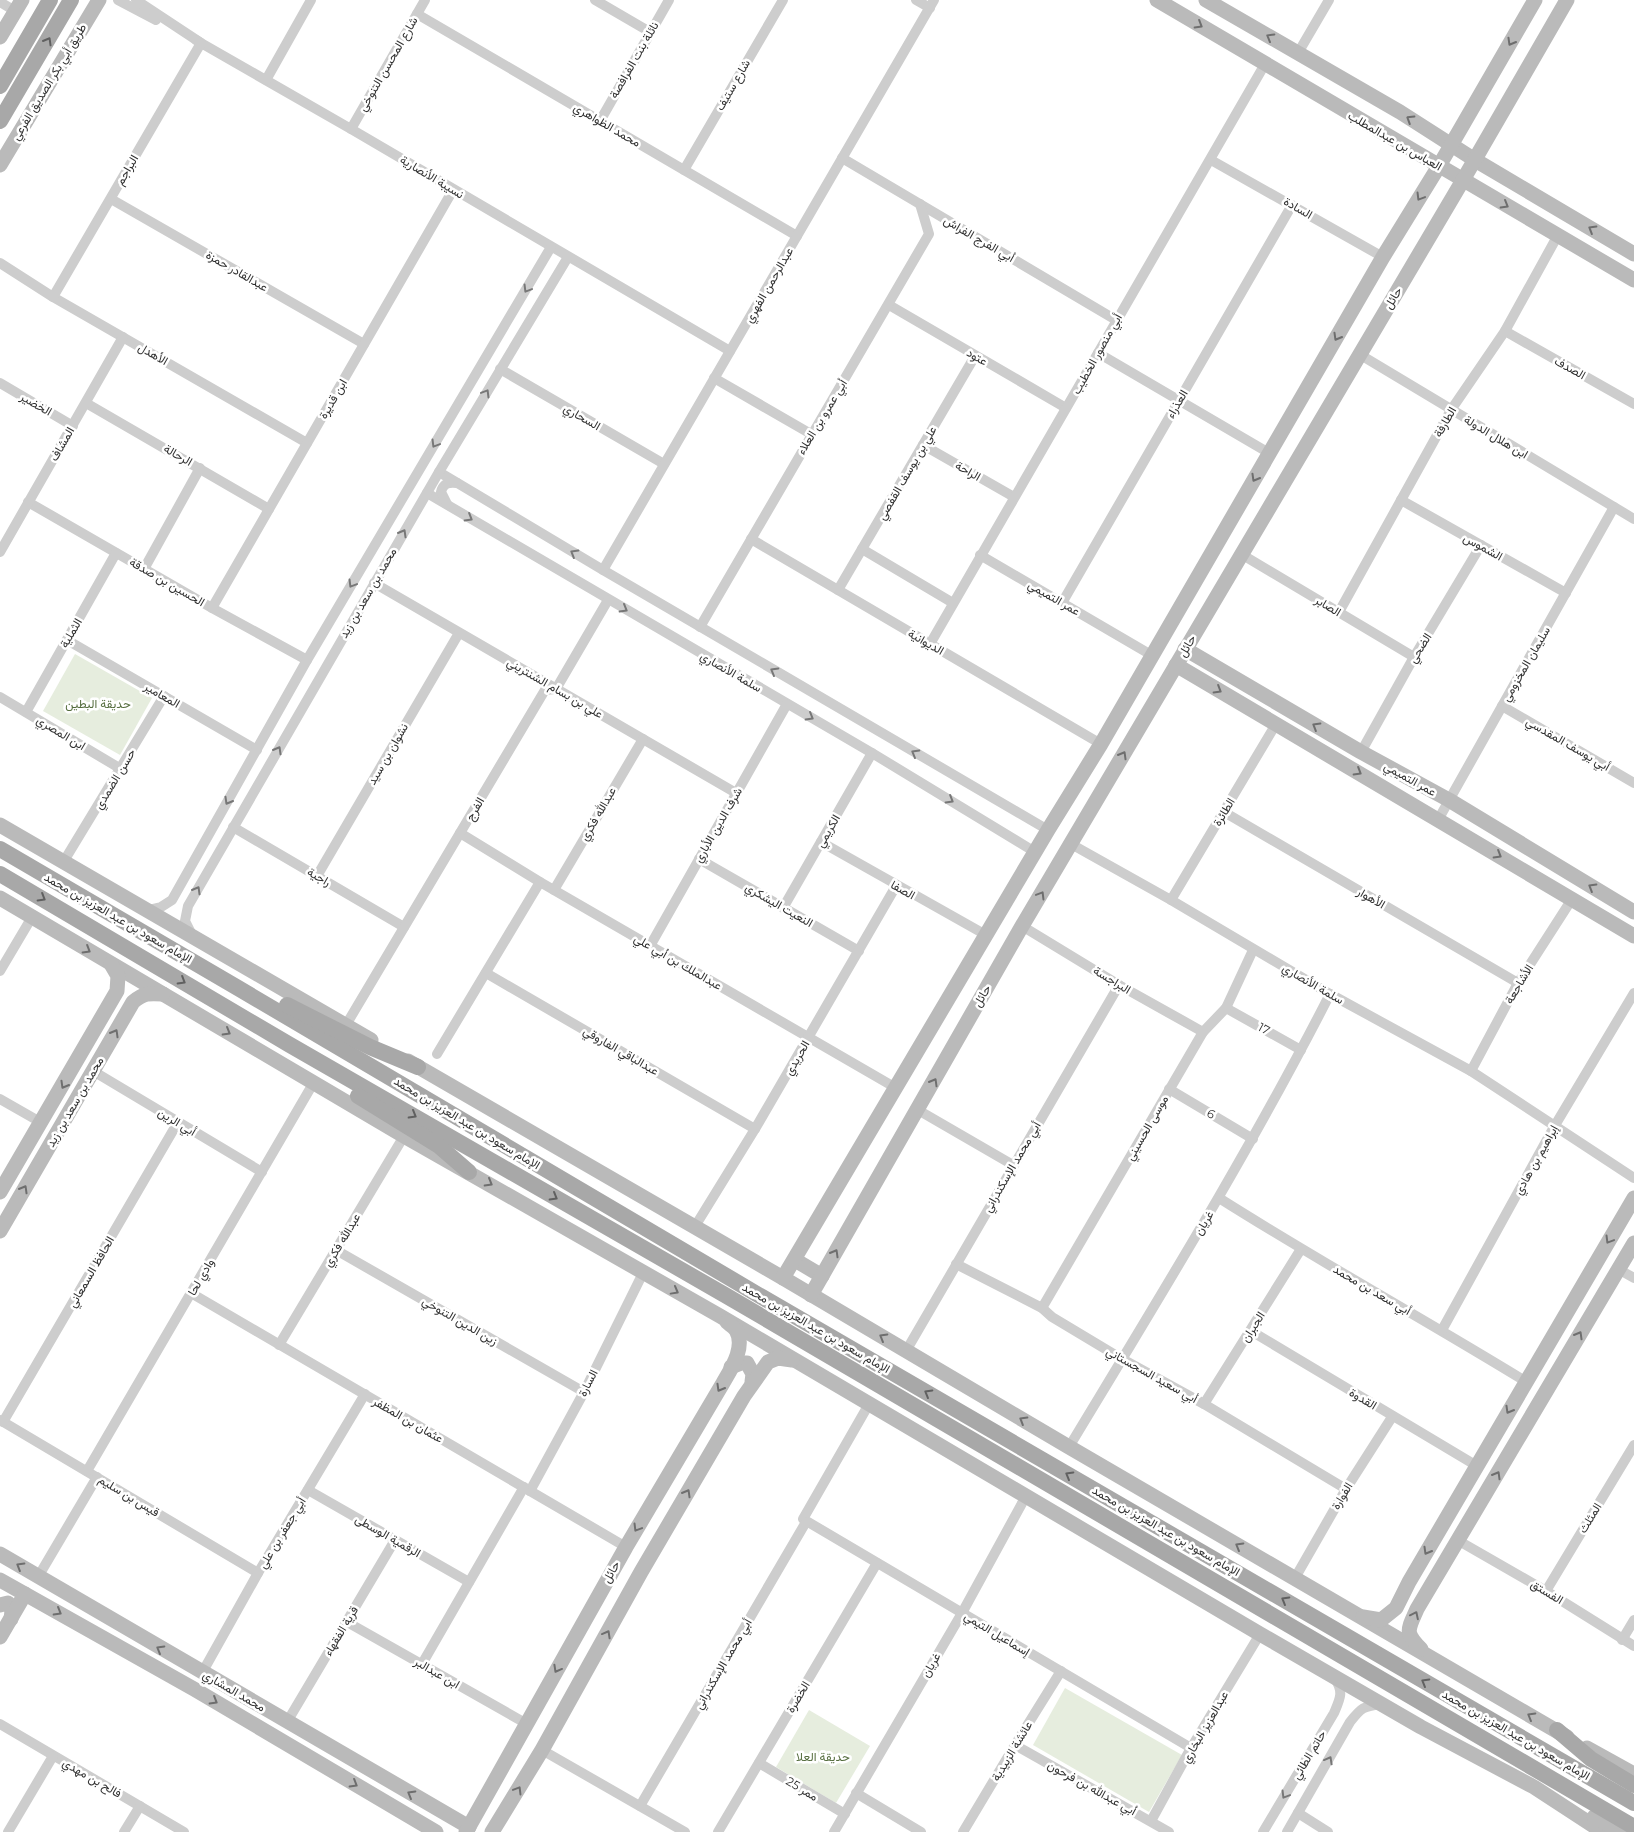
<svg xmlns="http://www.w3.org/2000/svg" width="1634" height="1832" font-family="Montserrat,Vazirmatn,sans-serif">
<style>
.green{fill:#e6edde}
.lines{fill:none;stroke-linecap:round;stroke-linejoin:round}
.street{stroke:#cdcdcd;stroke-width:10}
.secondary{stroke:#bababa;stroke-width:15}
.primary{stroke:#a8a8a8;stroke-width:16}
.oneway{stroke:#6e6e6e}
.oneway2{stroke:#606060}
.oneway3{stroke:#777}
.labels{text-anchor:middle;stroke-width:5;stroke-linejoin:round;paint-order:stroke}
.street-label{font-size:12px;fill:#303030;stroke:#fff}
.park-label{font-size:12px;fill:#546c3d;stroke:#fff}
</style>
<rect width="100%" height="100%" fill="#fff"/>
<g class="green">
<path d="M75,654L152,698L120,755L43,711Z"/>
<path d="M1065,1688L1182,1755L1149,1812L1033,1745Z"/>
<path d="M809,1710L870,1746L836,1803L776,1767Z"/>
</g>
<g class="lines">
<g class="street">
<path d="M118,0L156,20"/>
<path d="M136,0L201,43L351,129L730,351"/>
<path d="M595,0L650,32"/>
<path d="M916,0L930,8"/>
<path d="M0,2L15,11"/>
<path d="M417,14L797,236"/>
<path d="M1298,53L1329,0"/>
<path d="M266,80L311,0"/>
<path d="M600,121L669,0"/>
<path d="M351,129L425,0"/>
<path d="M842,158L1116,320"/>
<path d="M1211,160L1383,257"/>
<path d="M684,170L783,0"/>
<path d="M111,199L364,344"/>
<path d="M0,263L53,297L307,443"/>
<path d="M53,297L201,43L196,40"/>
<path d="M889,305L1066,408"/>
<path d="M1505,331L1634,404"/>
<path d="M1098,353L1269,453"/>
<path d="M1359,354L1634,519"/>
<path d="M500,369L664,464"/>
<path d="M714,378L811,434"/>
<path d="M0,383L73,426"/>
<path d="M86,403L269,509"/>
<path d="M923,445L1014,497"/>
<path d="M439,472L603,570L1048,830"/>
<path d="M427,493L872,753L1035,852"/>
<path d="M1401,500L1566,593"/>
<path d="M28,502L212,608L307,660"/>
<path d="M447,504L441,492C443,483 449,482 457,483"/>
<path d="M751,539L1101,744"/>
<path d="M862,549L953,603"/>
<path d="M0,552L123,337"/>
<path d="M1241,554L1414,657"/>
<path d="M980,555L1153,656"/>
<path d="M144,569L200,468"/>
<path d="M603,570L934,0"/>
<path d="M374,583L736,793"/>
<path d="M838,590L975,356"/>
<path d="M1062,603L1292,205"/>
<path d="M212,608L453,190"/>
<path d="M1339,612L1451,410L1505,331L1558,235"/>
<path d="M700,627L929,234L920,204"/>
<path d="M67,640L257,750"/>
<path d="M930,644L1265,64"/>
<path d="M0,697L121,769"/>
<path d="M1502,706L1634,783"/>
<path d="M26,712L116,553"/>
<path d="M1361,752L1414,657L1481,545"/>
<path d="M1224,812L1518,983"/>
<path d="M1438,820L1614,507"/>
<path d="M233,827L404,927"/>
<path d="M460,833L540,882L896,1088"/>
<path d="M821,842L986,935"/>
<path d="M1071,844L1171,900L1330,994L1471,1071L1634,1178"/>
<path d="M699,859L859,951"/>
<path d="M64,861L164,696"/>
<path d="M317,876L459,633"/>
<path d="M554,890L643,739"/>
<path d="M1171,900L1276,724"/>
<path d="M783,908L872,753"/>
<path d="M148,910L161,907L172,900L307,660L551,247"/>
<path d="M1022,926L1119,985L1203,1032"/>
<path d="M192,935L185,921L188,906L439,472L568,257"/>
<path d="M650,946L787,704"/>
<path d="M0,971L32,917"/>
<path d="M486,973L755,1129"/>
<path d="M1226,1008L1301,1050"/>
<path d="M346,1025L545,690L556,689L608,600"/>
<path d="M437,1054L540,882"/>
<path d="M93,1071L262,1172"/>
<path d="M1471,1071L1518,983L1572,899"/>
<path d="M1169,1089L1253,1139"/>
<path d="M0,1099L42,1123"/>
<path d="M918,1110L1013,1165"/>
<path d="M1219,1198C1320,1262 1424,1319 1525,1381"/>
<path d="M694,1228L755,1129L896,886"/>
<path d="M336,1250L584,1392"/>
<path d="M956,1264L1042,1308L1052,1317L1122,1359L1204,1404L1346,1489"/>
<path d="M1618,1269L1634,1278"/>
<path d="M191,1293L626,1547"/>
<path d="M1042,1308L1203,1032L1226,1008L1253,950"/>
<path d="M1442,1330L1554,1127L1634,993"/>
<path d="M1251,1331L1477,1466"/>
<path d="M279,1345L404,1136"/>
<path d="M906,1351L1119,985"/>
<path d="M869,1404L803,1519L1191,1748"/>
<path d="M1204,1404L1301,1249"/>
<path d="M0,1420L258,1573"/>
<path d="M3,1422L178,1122"/>
<path d="M1069,1447C1159,1298 1251,1149 1330,994"/>
<path d="M87,1471L314,1082"/>
<path d="M308,1490L469,1582"/>
<path d="M530,1491L584,1392L643,1273"/>
<path d="M1459,1541L1546,1591L1634,1646"/>
<path d="M38,1577L97,1477"/>
<path d="M1295,1578L1346,1489L1392,1417"/>
<path d="M1546,1591L1634,1445"/>
<path d="M347,1622L527,1724"/>
<path d="M1622,1640L1634,1620"/>
<path d="M422,1664L524,1487"/>
<path d="M202,1673L258,1573L365,1394"/>
<path d="M287,1722L395,1540"/>
<path d="M0,1724L184,1832"/>
<path d="M1015,1745L1169,1832"/>
<path d="M542,1750L685,1832"/>
<path d="M759,1763L845,1814"/>
<path d="M856,1793L921,1832"/>
<path d="M640,1806L806,1522"/>
<path d="M1298,1813L1328,1832"/>
<path d="M1151,1821L1191,1748L1260,1634"/>
<path d="M8,1832L53,1756"/>
<path d="M124,1832L140,1806"/>
<path d="M718,1832L877,1563"/>
<path d="M834,1832L962,1613L1026,1496"/>
<path d="M963,1832L1015,1745L1061,1671"/>
<path d="M1263,1832L1334,1713C1340,1699 1344,1692 1335,1679"/>
<path d="M1287,1832L1350,1722C1361,1708 1363,1706 1382,1704"/>
</g>
<g class="secondary">
<path d="M1157,0L1634,280"/>
<path d="M1206,0L1400,112L1475,160L1634,254"/>
<path d="M0,37L22,0"/>
<path d="M0,165L99,0"/>
<path d="M1185,649L1361,752L1449,800L1634,912"/>
<path d="M1176,665L1634,936"/>
<path d="M0,825L371,1040"/>
<path d="M0,898L404,1136L720,1316L1260,1634L1421,1727L1534,1787L1603,1832"/>
<path d="M408,1061L783,1278L1069,1447L1567,1737"/>
<path d="M0,1192L117,991L118,976L111,964"/>
<path d="M0,1231L133,1002C144,993 148,993 163,994"/>
<path d="M795,1260L822,1276"/>
<path d="M783,1278L1048,830L1101,744L1383,257L1439,166L1535,0"/>
<path d="M811,1295L1022,926L1463,180L1567,0"/>
<path d="M731,1367L741,1363H747L753,1374L752,1382"/>
<path d="M0,1554L469,1827"/>
<path d="M0,1580L194,1689L436,1832"/>
<path d="M0,1605L8,1603C13,1607 12,1612 11,1619"/>
<path d="M1363,1617L1381,1620L1396,1608L1409,1582L1634,1198"/>
<path d="M0,1637L25,1594"/>
<path d="M1421,1649C1404,1632 1408,1630 1417,1609L1634,1243"/>
<path d="M1587,1748L1634,1774"/>
<path d="M1594,1817L1623,1832"/>
<path d="M466,1832L626,1547L723,1383C731,1369 746,1347 736,1330C734,1327 729,1324 727,1322"/>
<path d="M492,1832L542,1750L641,1572L744,1396L768,1362L778,1358L792,1360"/>
</g>
<g class="primary">
<path d="M0,86L50,0"/>
<path d="M0,121L71,0"/>
<path d="M0,849L238,988L762,1297L1634,1803"/>
<path d="M0,874L290,1045L725,1295L1634,1827"/>
<path d="M287,1005L370,1047L418,1067"/>
<path d="M358,1096L439,1146L469,1172"/>
<path d="M1557,1730L1591,1759L1634,1785"/>
</g>
</g>
<defs><path id="oneway-chevron" d="M-2-3.5L2.5 0L-2 3.5" fill="none" stroke-width="1.6" stroke-linecap="round" stroke-linejoin="round" transform="scale(1.25)"/></defs>
<g class="oneway">
<use href="#oneway-chevron" transform="translate(1199 25) rotate(31)"/>
<use href="#oneway-chevron" transform="translate(1270 37) rotate(-150)"/>
<use href="#oneway-chevron" transform="translate(1511 42) rotate(120)"/>
<use href="#oneway-chevron" transform="translate(1410 119) rotate(-148)"/>
<use href="#oneway-chevron" transform="translate(1420 197) rotate(121)"/>
<use href="#oneway-chevron" transform="translate(1505 205) rotate(30)"/>
<use href="#oneway-chevron" transform="translate(1592 229) rotate(-149)"/>
<use href="#oneway-chevron" transform="translate(1337 337) rotate(120)"/>
<use href="#oneway-chevron" transform="translate(1255 478) rotate(120)"/>
<use href="#oneway-chevron" transform="translate(1218 690) rotate(31)"/>
<use href="#oneway-chevron" transform="translate(1316 726) rotate(-149)"/>
<use href="#oneway-chevron" transform="translate(1123 755) rotate(-60)"/>
<use href="#oneway-chevron" transform="translate(1358 772) rotate(31)"/>
<use href="#oneway-chevron" transform="translate(1498 855) rotate(31)"/>
<use href="#oneway-chevron" transform="translate(1592 887) rotate(-149)"/>
<use href="#oneway-chevron" transform="translate(1041 895) rotate(-59)"/>
<use href="#oneway-chevron" transform="translate(87 950) rotate(31)"/>
<use href="#oneway-chevron" transform="translate(227 1032) rotate(30)"/>
<use href="#oneway-chevron" transform="translate(115 1033) rotate(-60)"/>
<use href="#oneway-chevron" transform="translate(934 1082) rotate(-60)"/>
<use href="#oneway-chevron" transform="translate(64 1085) rotate(120)"/>
<use href="#oneway-chevron" transform="translate(489 1183) rotate(30)"/>
<use href="#oneway-chevron" transform="translate(24 1189) rotate(-60)"/>
<use href="#oneway-chevron" transform="translate(1609 1240) rotate(121)"/>
<use href="#oneway-chevron" transform="translate(835 1253) rotate(-60)"/>
<use href="#oneway-chevron" transform="translate(675 1291) rotate(29)"/>
<use href="#oneway-chevron" transform="translate(1579 1335) rotate(-60)"/>
<use href="#oneway-chevron" transform="translate(883 1337) rotate(-150)"/>
<use href="#oneway-chevron" transform="translate(720 1388) rotate(120)"/>
<use href="#oneway-chevron" transform="translate(1509 1410) rotate(120)"/>
<use href="#oneway-chevron" transform="translate(1023 1420) rotate(-149)"/>
<use href="#oneway-chevron" transform="translate(1497 1475) rotate(-60)"/>
<use href="#oneway-chevron" transform="translate(687 1493) rotate(-60)"/>
<use href="#oneway-chevron" transform="translate(637 1528) rotate(121)"/>
<use href="#oneway-chevron" transform="translate(1239 1546) rotate(-150)"/>
<use href="#oneway-chevron" transform="translate(1427 1551) rotate(120)"/>
<use href="#oneway-chevron" transform="translate(20 1566) rotate(-149)"/>
<use href="#oneway-chevron" transform="translate(58 1612) rotate(30)"/>
<use href="#oneway-chevron" transform="translate(1415 1615) rotate(-64)"/>
<use href="#oneway-chevron" transform="translate(607 1634) rotate(-61)"/>
<use href="#oneway-chevron" transform="translate(160 1649) rotate(-150)"/>
<use href="#oneway-chevron" transform="translate(557 1669) rotate(119)"/>
<use href="#oneway-chevron" transform="translate(214 1701) rotate(31)"/>
<use href="#oneway-chevron" transform="translate(1531 1716) rotate(-150)"/>
<use href="#oneway-chevron" transform="translate(354 1784) rotate(31)"/>
<use href="#oneway-chevron" transform="translate(518 1790) rotate(-59)"/>
<use href="#oneway-chevron" transform="translate(411 1794) rotate(-150)"/>
</g>
<g class="oneway2">
<use href="#oneway-chevron" transform="translate(48 41) rotate(-60)"/>
<use href="#oneway-chevron" transform="translate(42 898) rotate(31)"/>
<use href="#oneway-chevron" transform="translate(182 981) rotate(31)"/>
<use href="#oneway-chevron" transform="translate(413 1115) rotate(30)"/>
<use href="#oneway-chevron" transform="translate(554 1197) rotate(30)"/>
<use href="#oneway-chevron" transform="translate(928 1393) rotate(-150)"/>
<use href="#oneway-chevron" transform="translate(1069 1475) rotate(-150)"/>
<use href="#oneway-chevron" transform="translate(1285 1600) rotate(-150)"/>
<use href="#oneway-chevron" transform="translate(1425 1682) rotate(-150)"/>
</g>
<g class="oneway3">
<use href="#oneway-chevron" transform="translate(527 289) rotate(121)"/>
<use href="#oneway-chevron" transform="translate(486 393) rotate(-59)"/>
<use href="#oneway-chevron" transform="translate(435 444) rotate(121)"/>
<use href="#oneway-chevron" transform="translate(469 518) rotate(31)"/>
<use href="#oneway-chevron" transform="translate(403 533) rotate(-60)"/>
<use href="#oneway-chevron" transform="translate(574 553) rotate(-149)"/>
<use href="#oneway-chevron" transform="translate(352 584) rotate(121)"/>
<use href="#oneway-chevron" transform="translate(624 609) rotate(30)"/>
<use href="#oneway-chevron" transform="translate(774 671) rotate(-150)"/>
<use href="#oneway-chevron" transform="translate(810 717) rotate(30)"/>
<use href="#oneway-chevron" transform="translate(278 750) rotate(-60)"/>
<use href="#oneway-chevron" transform="translate(915 753) rotate(-150)"/>
<use href="#oneway-chevron" transform="translate(950 800) rotate(31)"/>
<use href="#oneway-chevron" transform="translate(228 801) rotate(120)"/>
<use href="#oneway-chevron" transform="translate(197 890) rotate(-60)"/>
<use href="#oneway-chevron" transform="translate(1329 1760) rotate(-61)"/>
<use href="#oneway-chevron" transform="translate(1285 1795) rotate(121)"/>
</g>
<g class="labels">
<g class="street-label">
<text transform="translate(634 60) rotate(-60)" y="4">نائلة بنت الفرافصة</text>
<text transform="translate(388 64) rotate(-60)" y="4">شارع المحسن التنوخي</text>
<text transform="translate(49 82) rotate(-59)" y="4">طريق أبي بكر الصديق الفرعي</text>
<text transform="translate(733 85) rotate(-60)" y="4">شارع ستيف</text>
<text transform="translate(607 125) rotate(30)" y="4">محمد الظواهري</text>
<text transform="translate(1395 141) rotate(30)" y="4">العباس بن عبدالمطلب</text>
<text transform="translate(127 170) rotate(-60)" y="4">البراجم</text>
<text transform="translate(432 177) rotate(31)" y="4">نسيبة الأنصارية</text>
<text transform="translate(1298 208) rotate(30)" y="4">السادة</text>
<text transform="translate(979 239) rotate(30)" y="4">أبي الفرج الفراش</text>
<text transform="translate(237 271) rotate(30)" y="4">عبدالقادر حمزة</text>
<text transform="translate(769 285) rotate(-60)" y="4">عبدالرحمن الفهري</text>
<text transform="translate(1393 298) rotate(-59)" y="4">حائل</text>
<text transform="translate(153 354) rotate(30)" y="4">الأهدل</text>
<text transform="translate(1097 354) rotate(-61)" y="4">أبي منصور الخطيب</text>
<text transform="translate(977 357) rotate(30)" y="4">عتود</text>
<text transform="translate(1570 368) rotate(29)" y="4">الصدف</text>
<text transform="translate(333 399) rotate(-60)" y="4">ابن قديرة</text>
<text transform="translate(36 404) rotate(30)" y="4">الخضير</text>
<text transform="translate(1177 404) rotate(-60)" y="4">العذراء</text>
<text transform="translate(582 417) rotate(30)" y="4">السحاري</text>
<text transform="translate(822 417) rotate(-59)" y="4">أبي عمرو بن العلاء</text>
<text transform="translate(1445 422) rotate(-60)" y="4">الطارفة</text>
<text transform="translate(1496 437) rotate(31)" y="4">ابن هلال الدولة</text>
<text transform="translate(62 444) rotate(-60)" y="4">المشاف</text>
<text transform="translate(178 455) rotate(30)" y="4">الرحالة</text>
<text transform="translate(968 471) rotate(30)" y="4">الراحة</text>
<text transform="translate(907 473) rotate(-60)" y="4">علي بن يوسف القفصي</text>
<text transform="translate(1483 547) rotate(29)" y="4">الشموس</text>
<text transform="translate(167 582) rotate(30)" y="4">الحسين بن صدقة</text>
<text transform="translate(368 593) rotate(-60)" y="4">محمد بن سعد بن زيد</text>
<text transform="translate(1054 598) rotate(30)" y="4">عمر التميمي</text>
<text transform="translate(1328 606) rotate(31)" y="4">الصابر</text>
<text transform="translate(71 633) rotate(-60)" y="4">الثملية</text>
<text transform="translate(926 642) rotate(30)" y="4">الديوانية</text>
<text transform="translate(1187 646) rotate(-60)" y="4">حائل</text>
<text transform="translate(1420 648) rotate(-58)" y="4">الضحي</text>
<text transform="translate(1526 664) rotate(-60)" y="4">سليمان المخزومي</text>
<text transform="translate(731 672) rotate(30)" y="4">سلمة الأنصاري</text>
<text transform="translate(555 688) rotate(30)" y="4">علي بن بسام الشنتريني</text>
<text transform="translate(162 695) rotate(30)" y="4">المعامير</text>
<text transform="translate(61 733) rotate(31)" y="4">ابن المصري</text>
<text transform="translate(1568 744) rotate(30)" y="4">أبي يوسف المقدسي</text>
<text transform="translate(388 754) rotate(-60)" y="4">نشوان بن سيد</text>
<text transform="translate(115 779) rotate(-59)" y="4">حسن الضمدي</text>
<text transform="translate(1410 779) rotate(29)" y="4">عمر التميمي</text>
<text transform="translate(475 809) rotate(-60)" y="4">الفرج</text>
<text transform="translate(1224 812) rotate(-59)" y="4">الطائرة</text>
<text transform="translate(598 814) rotate(-60)" y="4">عبدالله فكري</text>
<text transform="translate(718 825) rotate(-60)" y="4">شرف الدين الأباري</text>
<text transform="translate(828 831) rotate(-60)" y="4">الكريمي</text>
<text transform="translate(319 877) rotate(30)" y="4">راجية</text>
<text transform="translate(903 890) rotate(29)" y="4">الصفا</text>
<text transform="translate(1371 898) rotate(30)" y="4">الأهوار</text>
<text transform="translate(779 905) rotate(30)" y="4">النعيت اليشكري</text>
<text transform="translate(118 918) rotate(30)" y="4">الإمام سعود بن عبد العزيز بن محمد</text>
<text transform="translate(678 962) rotate(30)" y="4">عبدالملك بن أبي علي</text>
<text transform="translate(1112 980) rotate(31)" y="4">البراجسة</text>
<text transform="translate(1313 984) rotate(30)" y="4">سلمة الأنصاري</text>
<text transform="translate(1519 984) rotate(-59)" y="4">الأشاجعة</text>
<text transform="translate(982 996) rotate(-60)" y="4">حائل</text>
<text transform="translate(1264 1029) rotate(29)" y="4">17</text>
<text transform="translate(621 1051) rotate(30)" y="4">عبدالباقي الفاروقي</text>
<text transform="translate(797 1058) rotate(-60)" y="4">الحريدي</text>
<text transform="translate(75 1102) rotate(-60)" y="4">محمد بن سعد بن زيد</text>
<text transform="translate(1211 1114) rotate(31)" y="4">6</text>
<text transform="translate(177 1122) rotate(31)" y="4">أبي الرين</text>
<text transform="translate(467 1123) rotate(31)" y="4">الإمام سعود بن عبد العزيز بن محمد</text>
<text transform="translate(1147 1128) rotate(-60)" y="4">موسى الحسيني</text>
<text transform="translate(1536 1160) rotate(-61)" y="4">إبراهيم بن هادي</text>
<text transform="translate(1012 1167) rotate(-60)" y="4">أبي محمد الإسكندراني</text>
<text transform="translate(1204 1223) rotate(-59)" y="4">غريان</text>
<text transform="translate(342 1240) rotate(-59)" y="4">عبدالله فكري</text>
<text transform="translate(91 1272) rotate(-60)" y="4">الحافظ السمعاني</text>
<text transform="translate(201 1277) rotate(-60)" y="4">وادي لحا</text>
<text transform="translate(1372 1290) rotate(30)" y="4">أبي سعد بن محمد</text>
<text transform="translate(460 1321) rotate(30)" y="4">زين الدين التنوخي</text>
<text transform="translate(1253 1327) rotate(-58)" y="4">الجبران</text>
<text transform="translate(816 1328) rotate(30)" y="4">الإمام سعود بن عبد العزيز بن محمد</text>
<text transform="translate(1152 1375) rotate(29)" y="4">أبي سعيد السجستاني</text>
<text transform="translate(588 1383) rotate(-63)" y="4">السارة</text>
<text transform="translate(1363 1399) rotate(31)" y="4">القدوة</text>
<text transform="translate(408 1420) rotate(30)" y="4">عثمان بن المظفر</text>
<text transform="translate(129 1496) rotate(31)" y="4">قيس بن سليم</text>
<text transform="translate(1342 1496) rotate(-59)" y="4">الفوارة</text>
<text transform="translate(1590 1518) rotate(-59)" y="4">المثلث</text>
<text transform="translate(1166 1531) rotate(30)" y="4">الإمام سعود بن عبد العزيز بن محمد</text>
<text transform="translate(282 1533) rotate(-59)" y="4">أبي جعفر بن علي</text>
<text transform="translate(388 1536) rotate(30)" y="4">الرقمية الوسطى</text>
<text transform="translate(611 1572) rotate(-61)" y="4">حائل</text>
<text transform="translate(1547 1592) rotate(31)" y="4">الفستق</text>
<text transform="translate(341 1631) rotate(-59)" y="4">قرية الفقهاء</text>
<text transform="translate(997 1634) rotate(31)" y="4">إسماعيل التيمي</text>
<text transform="translate(723 1664) rotate(-60)" y="4">أبي محمد الإسكندراني</text>
<text transform="translate(931 1665) rotate(-60)" y="4">غريان</text>
<text transform="translate(437 1673) rotate(30)" y="4">ابن عبدالبر</text>
<text transform="translate(234 1691) rotate(30)" y="4">محمد المشاري</text>
<text transform="translate(798 1697) rotate(-59)" y="4">الخضرة</text>
<text transform="translate(1205 1727) rotate(-60)" y="4">عبدالعزيز البخاري</text>
<text transform="translate(1516 1735) rotate(30)" y="4">الإمام سعود بن عبد العزيز بن محمد</text>
<text transform="translate(1012 1751) rotate(-59)" y="4">عائشة الزبيدية</text>
<text transform="translate(1309 1755) rotate(-59)" y="4">حاتم الطائي</text>
<text transform="translate(92 1778) rotate(30)" y="4">فالح بن مهدي</text>
<text transform="translate(1092 1788) rotate(29)" y="4">أبي عبدالله بن فرحون</text>
<text transform="translate(802 1789) rotate(31)" y="4">ممر 25</text>
</g>
<g class="park-label">
<text x="98" y="708">حديقة البطين</text>
<text x="823" y="1761">حديقة العلا</text>
</g>
</g>
</svg>
